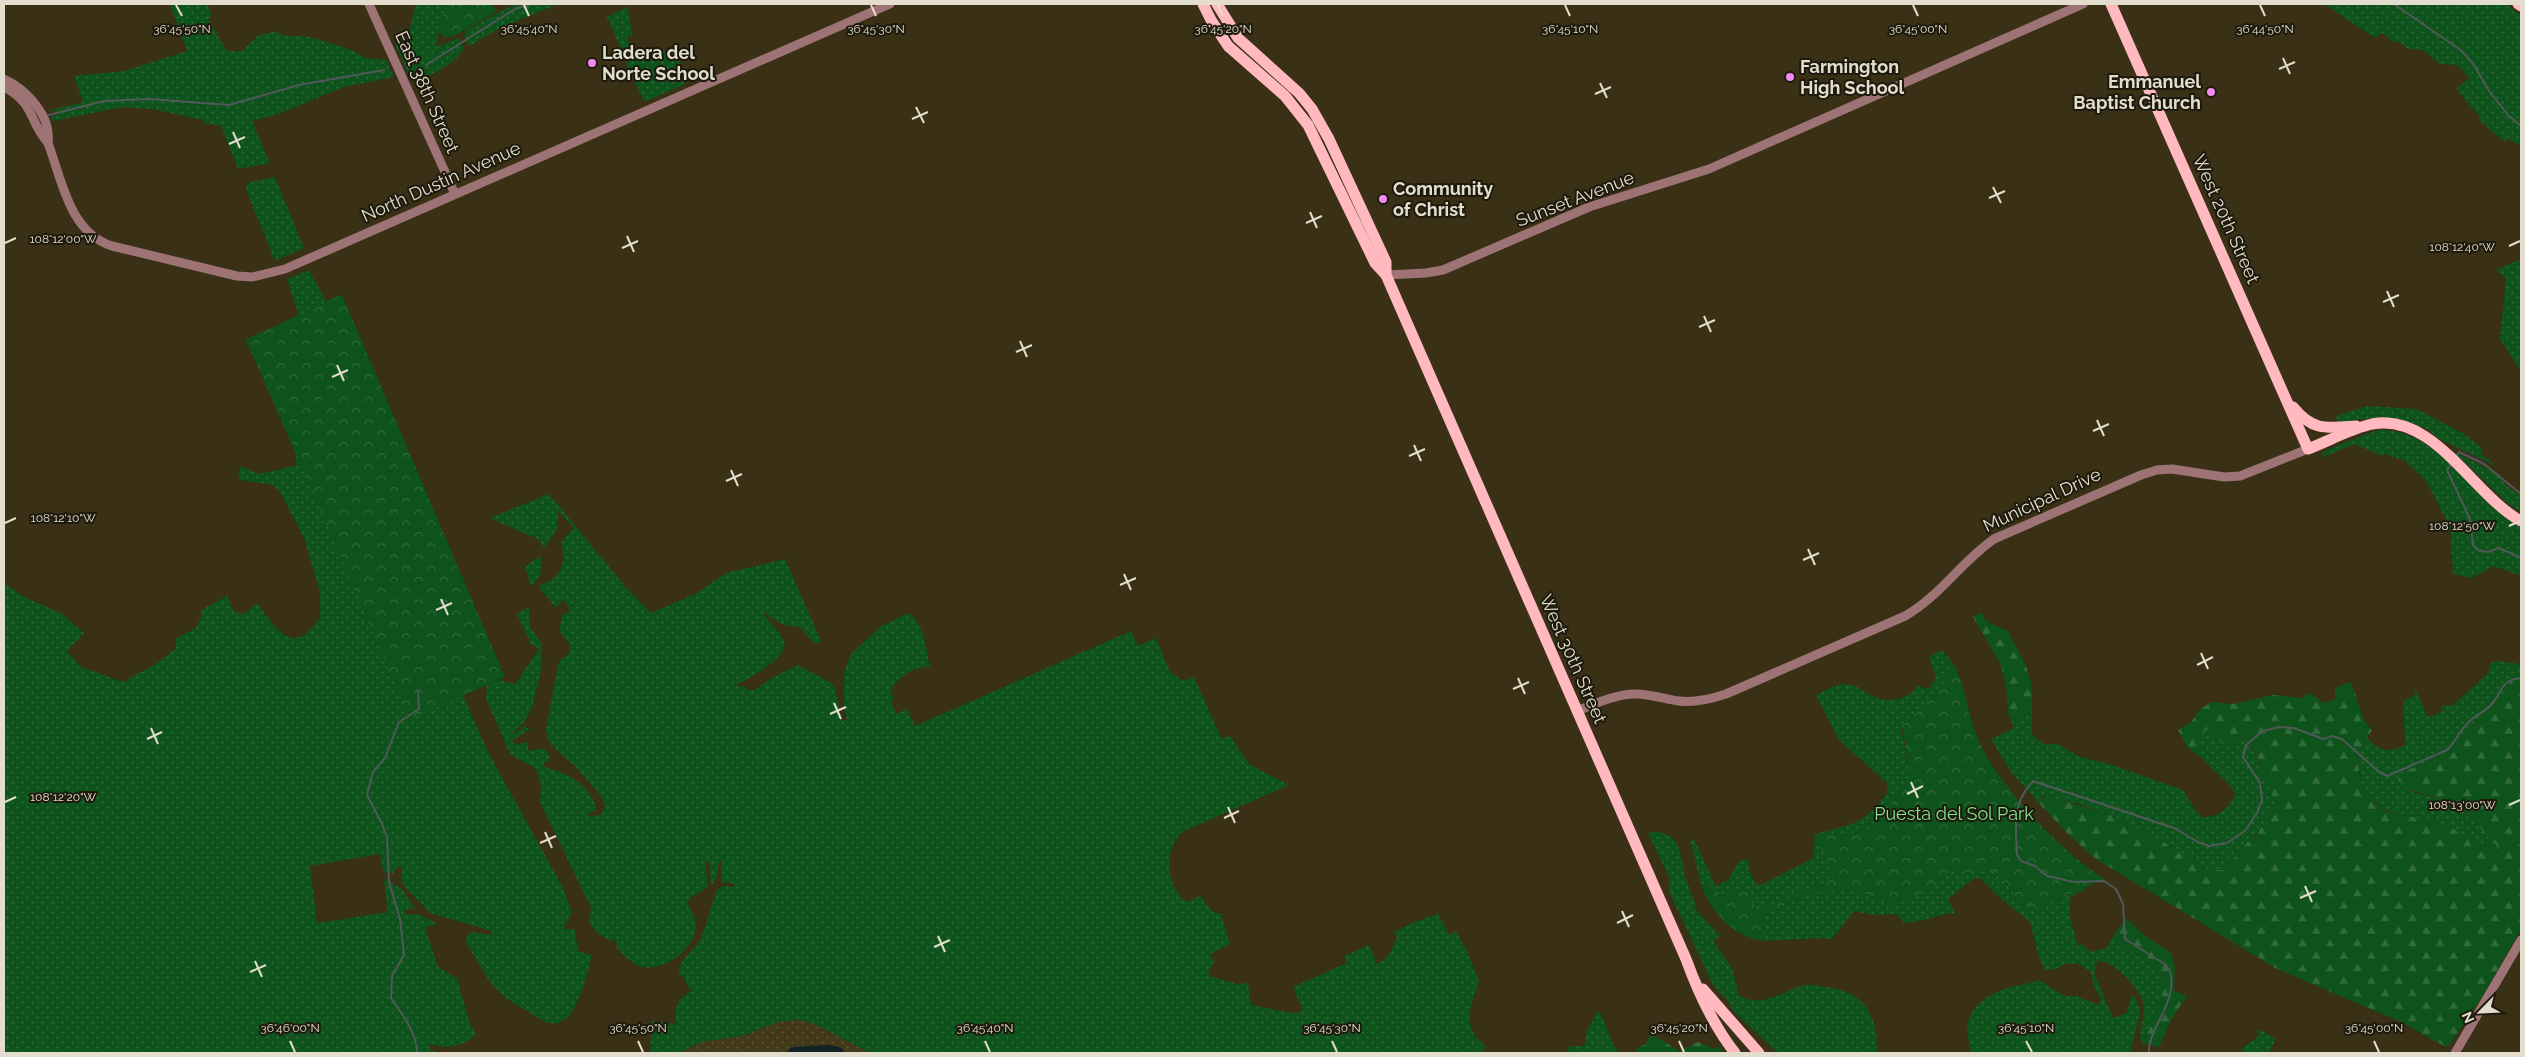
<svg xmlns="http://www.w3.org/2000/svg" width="2525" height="1057" font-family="Raleway,sans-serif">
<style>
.grass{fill:url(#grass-dots)}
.forest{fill:url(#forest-firs)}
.sand{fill:url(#sand-dots)}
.park{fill:url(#park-crowns)}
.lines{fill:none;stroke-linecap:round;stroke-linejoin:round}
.stream{stroke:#505958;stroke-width:2}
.river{stroke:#112126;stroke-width:12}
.minor{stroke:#9d7376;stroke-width:9}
.major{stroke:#ffb9bf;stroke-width:11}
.ticks{fill:none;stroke:#e3ddcd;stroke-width:2}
.poi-dot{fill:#f28af3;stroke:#1d190d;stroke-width:2}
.labels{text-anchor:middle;stroke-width:4;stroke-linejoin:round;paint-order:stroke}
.poi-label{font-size:18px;font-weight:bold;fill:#e3ddcd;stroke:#1d190d;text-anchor:start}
.street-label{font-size:18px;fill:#e3ddcd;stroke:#1d190d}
.park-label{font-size:18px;fill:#85e38d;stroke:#1d190d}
.ticks-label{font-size:12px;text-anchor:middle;fill:#e3ddcd;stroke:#1d190d;stroke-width:4;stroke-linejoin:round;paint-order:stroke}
</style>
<defs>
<pattern id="grass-dots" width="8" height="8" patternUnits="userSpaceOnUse" patternTransform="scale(1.25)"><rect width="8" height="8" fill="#0e521c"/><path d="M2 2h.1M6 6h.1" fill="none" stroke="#316a3c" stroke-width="1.8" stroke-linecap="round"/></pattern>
<pattern id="forest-firs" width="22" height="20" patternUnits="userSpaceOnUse" patternTransform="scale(1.25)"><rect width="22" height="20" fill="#0e521c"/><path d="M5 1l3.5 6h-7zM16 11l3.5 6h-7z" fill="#316a3c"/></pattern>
<pattern id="sand-dots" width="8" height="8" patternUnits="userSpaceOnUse" patternTransform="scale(1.25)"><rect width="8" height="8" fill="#413918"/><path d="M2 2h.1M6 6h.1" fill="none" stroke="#5c5538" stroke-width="1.8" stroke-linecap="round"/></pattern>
<pattern id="park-crowns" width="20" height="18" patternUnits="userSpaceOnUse" patternTransform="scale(1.25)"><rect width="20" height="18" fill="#0e521c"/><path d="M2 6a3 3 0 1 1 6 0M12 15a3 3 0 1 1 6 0" fill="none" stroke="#316a3c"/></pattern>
</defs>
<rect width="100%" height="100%" fill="#3a3015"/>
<g class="grass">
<path d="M170,4H207L212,16L208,19L227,51H242L259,35L277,31L281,35L311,37L352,50L366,58L386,60L394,77L344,87L276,115L252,121L270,163L238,169L221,126L204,123L203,120L152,109L122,107L53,121L50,117L56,115L55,111H47L83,102L74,76L124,71L187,51Z"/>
<path d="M416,4H446L438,32L436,47L459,38L464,48C454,66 431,75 412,82L395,44L409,31Z"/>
<path d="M515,4H558L498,29L469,46L464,36L466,30Z"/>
<path d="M2324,4H2507L2521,16V147L2508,138L2505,142L2478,119L2480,117L2456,89L2469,78L2458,65L2440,64L2423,50L2409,49L2399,42H2394L2382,33L2375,38Z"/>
<path d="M627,7L633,36L627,37L634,56L626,60L607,17Z"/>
<path d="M677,45L685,84L644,102L626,62L643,54L646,58Z"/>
<path d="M275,177L304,248L275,261L247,192L246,183Z"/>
<path d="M2521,259V371L2500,339L2506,278L2496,270Z"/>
<path d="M309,270L326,301L340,295L372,368L453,673L489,754L562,886L572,912L563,929H575L578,951L592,955L582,991L573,1010L568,1017L556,1024L545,1022L507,999L492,985L465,941L469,934L474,932L491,935L492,931L430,913L405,887L401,879L402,867L399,866L393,873L383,872L380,854L310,866L317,923L388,912L384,880L386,879L402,889L415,908L405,910L404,914H419L437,924L425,927L438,967L457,978L470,1024L476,1033L474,1037C460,1047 446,1049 430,1044V1049L438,1053H4V583L24,597L61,613L84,633L67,651L81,667L123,682L159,662L176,648L175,639L196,628L202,615L200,611L227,596L234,612L244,614L257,603C268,616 283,647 304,635C310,631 315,623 320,618V593L304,538L280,492L273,485L240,480L238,472L241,466L258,474L296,466V454L246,340L299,316L287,279Z"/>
<path d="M2367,406L2416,409L2464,434L2482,448L2481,454L2496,466L2441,440L2427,429L2403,420L2382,417L2339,422L2336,416Z"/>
<path d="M2377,430C2440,427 2471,500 2521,527V576L2494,566L2472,578L2453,574L2450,527L2426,481L2405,461L2383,453L2382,456L2355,444L2321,458L2324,451Z"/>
<path d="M2453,451L2495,473L2509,488L2521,495V513L2504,500Z"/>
<path d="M549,494L625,586L651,613L695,594L726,573L785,559L822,643H814L800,627C783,627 774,621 762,610C768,624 783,631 785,646C775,666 755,674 737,685L738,687L745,686L747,690H755L771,678L798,665L830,682L835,688L842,721L847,720L844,705V673L850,655L880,627L908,613C925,623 926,651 930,667C912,666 900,677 890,690L894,699L891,701L896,714L907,709L915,726L1131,631L1138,646L1156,638L1170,672L1183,681L1194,677L1222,739L1230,736L1249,764L1289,785L1184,831C1163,846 1165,888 1187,902L1200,896L1213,912L1221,914L1230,944L1210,954L1214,963L1208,971L1210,976L1237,984L1248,983L1251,1005C1264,1007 1289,1014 1299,1013L1302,1009L1293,987L1347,963L1344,956L1369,945L1377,964L1388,957L1397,938L1394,932L1412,923L1438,914L1449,935L1456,931L1469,955L1479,982C1470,1007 1461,1028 1486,1046L1483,1052L1485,1053H870L814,1024L801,1020L778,1022L743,1036L702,1042L680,1053H650L652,1021L676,1024C675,1008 676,998 692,991L687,986L685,978L679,975C677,960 694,951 700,940C705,931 715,891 718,889C723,885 727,886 733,887L735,884L721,882L722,862L719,861L716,879L711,886L709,862H705L708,887L691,897L687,902C690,909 695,917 696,924C697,948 665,972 642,967C632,964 624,956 617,948L616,939L611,941L598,934L589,923L591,908L540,802L541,785L536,769L510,754L486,699L487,685L499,680L515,684L539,649L531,644L517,614L529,607L530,627L542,644L541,671L532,707L525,721L511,734L520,730L525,724L526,728H531L511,742L519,744L527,742L529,751L544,748L550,757L543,766C569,775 584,779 596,806V810L586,816L601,815L605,807L602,798L594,788L575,766L552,746L548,739L546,729L559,661L570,653L569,643L559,631L563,612L564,614L568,613L569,607L563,600L556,608L538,586C561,578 567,566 561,542L574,528L558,511L557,529L544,548L538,539L490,518Z"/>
<path d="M540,556L542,560L540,576L531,586L525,567Z"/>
<path d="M1942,650L1953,664L1937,694L1901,728L1910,776L1873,832L1815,834L1835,878L1757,912L1721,897L1716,886L1728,880L1740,860L1748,859L1749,870L1757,885H1761L1813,858L1815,834C1853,824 1864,825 1888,792L1887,783L1839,740L1816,695C1824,691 1835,684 1845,684C1857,684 1867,694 1877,698C1892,703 1911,698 1919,685L1925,689L1929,688L1936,678L1929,657Z"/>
<path d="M2497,661L2519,664L2512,674L2504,697L2477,720L2464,736L2430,762L2404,771L2412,792L2449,801L2471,817L2492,842L2500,848L2504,855L2437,823L2406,817L2379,807L2365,794L2361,779L2358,755L2367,736C2376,752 2391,753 2405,745L2403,701L2413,696L2415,691L2413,684L2427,715L2430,717L2441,712L2442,706L2453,705L2488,673L2491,663Z"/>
<path d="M2032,703V734L2043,744H2058L2080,757L2109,764L2183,790L2195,810L2203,817C2218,818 2230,808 2235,794C2225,770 2175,756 2209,727C2220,730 2234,731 2244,736C2253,740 2267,792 2278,806C2261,828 2245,850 2225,870H2210L2162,841L2108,814L2075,803L2042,797L2036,800L2011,772L1991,739L2014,728L2008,713L2014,719L2022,718Z"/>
<path d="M1659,832C1683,838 1680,856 1685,875C1688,886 1692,895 1696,905L1693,906L1720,936L1713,941L1732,968L1739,995C1761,1010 1784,990 1805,985C1810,984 1818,986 1824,987C1865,991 1878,1015 1877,1053H1778L1733,1011L1728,1001L1715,987L1710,979L1669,891V877L1648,833Z"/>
<path d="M1694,839L1714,882L1702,888L1690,840Z"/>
<path d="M1948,871L1996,872L2029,912L2085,888V890L2070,897V918L2078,946L2082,944L2090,952L2107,948L2113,936C2128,952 2148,959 2162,976V995L2143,1043L2140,1039C2140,1028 2144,1017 2144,1007C2142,990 2115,961 2098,961L2094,973L2113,1018L2127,1013L2132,994C2149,1010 2131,1034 2131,1053H1971C1970,1045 1966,1031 1968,1022C1976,994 2010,986 2035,982L2037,979L2064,996H2076L2099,1005L2101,1000L2094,986L2090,971L2078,964L2066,963L2057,969L2045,970L2039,957L2030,922L1999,897L1980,878L1973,879L1948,899L1955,913C1937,914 1922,923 1904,923L1896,914L1873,915L1854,911L1832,939L1822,938L1762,941L1764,914L1813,893L1858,891L1893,905Z"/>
<path d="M1597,1012L1601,1014L1613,1044L1619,1053H1568L1569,1046H1584L1587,1031Z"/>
<path d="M2259,1029L2276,1039L2269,1053H2246L2241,1049L2258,1037Z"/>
</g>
<g class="forest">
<path d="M1980,612L1989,623L2008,631C2020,655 2047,694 2022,718L2014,719L2008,713L2006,684L2000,663L1973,617Z"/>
<path d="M2519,664H2521V929L2479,1002L2450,1044L2446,1047L2399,1021L2277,969L2096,859L2071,837L2036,800L2049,797L2108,814L2162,841L2210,870H2225L2247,843L2256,836L2272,810L2278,806C2263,786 2260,752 2245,736L2231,746L2215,739L2209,728C2199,736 2196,744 2200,757L2188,748L2178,730L2191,722L2201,708L2213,702L2233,704L2273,695L2302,698L2309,693L2324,703L2335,699V688L2351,682L2363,718L2372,731C2362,741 2357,755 2359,770C2367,821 2398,811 2437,822C2459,830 2482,844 2503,855C2501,847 2496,846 2491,840C2478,826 2466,808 2448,801C2429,793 2413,796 2398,780L2404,771L2430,762L2464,736L2477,720L2504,697L2512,674Z"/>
<path d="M2126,918L2144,935L2171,953L2175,967L2174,991L2187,996L2172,1018L2159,1047L2143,1043L2162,995V976C2148,959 2128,952 2113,936Z"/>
<path d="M1651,1034L1680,1051L1698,1042L1715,1049L1721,1046L1722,1053H1635L1638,1047L1645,1045Z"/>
</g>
<path class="sand" d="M801,1020L814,1024L870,1053H680L702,1042L743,1036L778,1022Z"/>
<g class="park">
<path d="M446,4H493L496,12L454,36L445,38L438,32Z"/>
<path d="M342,295L505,677L410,719L247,339Z"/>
<path d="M1953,664C1967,687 1967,715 1978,739C1996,783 2064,855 2105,879L2029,912L1996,872H1948L1940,884L1893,905L1858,891L1813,893L1764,914L1762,941C1732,935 1714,915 1702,888L1714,882L1721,897L1745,887L1757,912L1835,878L1815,834L1873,832L1910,776L1903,730L1900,728L1937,694Z"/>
</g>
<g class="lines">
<g class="stream">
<path d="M2394,4L2462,51L2474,65L2489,91L2509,116L2521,126"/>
<path d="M426,65L515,9L531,4"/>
<path d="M45,116L104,101L149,99L229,105L299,85L384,70"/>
<path d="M2456,456L2459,452L2484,464L2521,494"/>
<path d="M2451,464L2447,470L2470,519L2473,545L2478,550L2488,552L2499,548L2521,558"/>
<path d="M417,1053C417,1033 402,1014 391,998L392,976L404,955L400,919L389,882L387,837L382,824L367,795L373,772L385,758L399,722L419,709L418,691"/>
<path d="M2149,1053C2147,1029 2179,1002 2170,971L2166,965L2125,939L2123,904L2116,889L2104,881L2074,882L2047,876L2035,866L2021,861L2017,855C2016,825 2011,805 2033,781L2174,828L2198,842L2209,846L2227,843L2246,830L2258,811L2262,800L2260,783L2243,757L2246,745L2263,731L2279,727L2294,728L2323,739L2332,736L2342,739L2379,772L2387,776L2447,750C2455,743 2458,733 2466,725C2473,716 2483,713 2491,705C2503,692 2500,680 2521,678"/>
</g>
<path class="river" d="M794,1053L829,1051L838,1053"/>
<g class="minor">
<path d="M369,4L455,194"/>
<path d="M4,79C26,89 52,116 48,143"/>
<path d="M4,87C35,103 29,122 48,143C62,180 69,232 112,246L237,276L252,277L285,269L890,4"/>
<path d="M1386,275L1426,273L1443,270L1589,207L1709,169L2083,4"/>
<path d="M1577,711C1595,704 1613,695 1633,694C1648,693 1664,699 1679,701C1695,703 1711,699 1726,694L1905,616C1940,596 1961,562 1994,539L2141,475L2157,470L2172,469L2224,477L2240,476L2308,449"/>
<path d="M2455,1053L2521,940"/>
</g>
<g class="major">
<path d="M1203,4L1211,20L1228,46L1285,96L1308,125L1375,263L1386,275L1686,959C1698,992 1713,1025 1735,1053"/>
<path d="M1217,4L1238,38L1299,93L1312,109L1329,139L1386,262V275"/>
<path d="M2111,4L2308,449C2329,441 2350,429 2372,424C2434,412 2474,496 2521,521"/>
<path d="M2518,4L2521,6"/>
<path d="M2293,407C2313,432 2328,428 2356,426"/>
<path d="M1703,989L1759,1053"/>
</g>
</g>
<path class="ticks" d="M176,5L182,16M524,5L529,16M871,5L876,16M1218,5L1223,16M1565,5L1570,16M1913,5L1918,16M2260,5L2265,16M2283,58L2290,74M2279,69L2295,62M1600,83L1607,98M1595,94L1611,87M916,107L924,123M912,119L928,112M233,132L240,148M229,144L245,137M1993,187L2001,203M1989,198L2005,191M1310,212L1317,228M1306,223L1322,216M627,236L634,252M5,243L16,238M2509,246L2520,241M622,248L638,241M2387,291L2394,307M2383,302L2399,295M1704,316L1711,332M1699,327L1715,320M1020,341L1027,357M1016,352L1032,345M337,365L344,381M332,377L348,370M2097,420L2104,436M2093,431L2109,424M1414,445L1421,461M1409,456L1425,449M731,470L738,486M726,481L742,474M5,523L16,518M2509,526L2520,521M1808,549L1815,565M1803,560L1819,553M1124,574L1131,590M1120,585L1136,578M441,599L448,615M436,610L452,603M2201,653L2208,669M2197,665L2213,657M1518,678L1525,694M1513,689L1529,682M834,703L841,719M830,714L846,707M151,728L158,744M147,739L162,732M1911,782L1918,798M1907,794L1923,786M5,802L16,797M2509,805L2520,800M1228,807L1235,823M1224,818L1239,811M545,832L552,848M540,843L556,836M2305,886L2312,902M2300,898L2316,891M1622,911L1629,927M1617,923L1633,915M938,936L945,952M934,947L950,940M255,961L262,977M250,972L266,965M290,1041L295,1052M638,1041L643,1052M985,1041L990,1052M1332,1041L1337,1052M1679,1041L1684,1052M2026,1041L2032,1052M2374,1041L2379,1052"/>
<g class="poi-dot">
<circle cx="592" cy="63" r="5"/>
<circle cx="1790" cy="77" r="5"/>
<circle cx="2211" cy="92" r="5"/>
<circle cx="1383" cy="199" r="5"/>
</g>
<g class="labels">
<g class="poi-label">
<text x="602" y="59">Ladera del<tspan x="602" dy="21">Norte School</tspan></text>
<text x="1800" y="73">Farmington<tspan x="1800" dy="21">High School</tspan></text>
<text x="2201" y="88" text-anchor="end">Emmanuel<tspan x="2201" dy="21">Baptist Church</tspan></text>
<text x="1393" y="195">Community<tspan x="1393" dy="21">of Christ</tspan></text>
</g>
<g class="street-label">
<text transform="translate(427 92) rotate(66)" y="6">East 38th Street</text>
<text transform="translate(441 182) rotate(-24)" y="6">North Dustin Avenue</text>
<text transform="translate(1575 199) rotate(-21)" y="6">Sunset Avenue</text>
<text transform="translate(2226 219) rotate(66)" y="6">West 20th Street</text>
<text transform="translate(2042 500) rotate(-25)" y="6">Municipal Drive</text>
<text transform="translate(1573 659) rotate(66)" y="6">West 30th Street</text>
</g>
<g class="park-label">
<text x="1954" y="820">Puesta del Sol Park</text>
</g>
</g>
<g class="ticks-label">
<text x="2265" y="33">36°44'50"N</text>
<text x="182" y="33">36°45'50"N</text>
<text x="529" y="33">36°45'40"N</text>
<text x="876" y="33">36°45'30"N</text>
<text x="1223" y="33">36°45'20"N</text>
<text x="1570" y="33">36°45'10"N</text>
<text x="1918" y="33">36°45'00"N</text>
<text x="63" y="243">108°12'00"W</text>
<text x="2462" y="251">108°12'40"W</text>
<text x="63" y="522">108°12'10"W</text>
<text x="2462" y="530">108°12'50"W</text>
<text x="63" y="801">108°12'20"W</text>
<text x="2462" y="809">108°13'00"W</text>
<text x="290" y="1032">36°46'00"N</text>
<text x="638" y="1032">36°45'50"N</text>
<text x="985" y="1032">36°45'40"N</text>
<text x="1332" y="1032">36°45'30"N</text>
<text x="1679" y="1032">36°45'20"N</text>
<text x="2026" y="1032">36°45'10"N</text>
<text x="2374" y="1032">36°45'00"N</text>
</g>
<rect width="2525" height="1057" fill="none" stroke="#e3ddcd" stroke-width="10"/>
<g transform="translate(2480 1012) rotate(246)" stroke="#1d190d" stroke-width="4" paint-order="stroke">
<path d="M0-4L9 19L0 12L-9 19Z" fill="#e3ddcd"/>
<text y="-8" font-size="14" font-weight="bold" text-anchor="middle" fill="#e3ddcd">N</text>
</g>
</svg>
